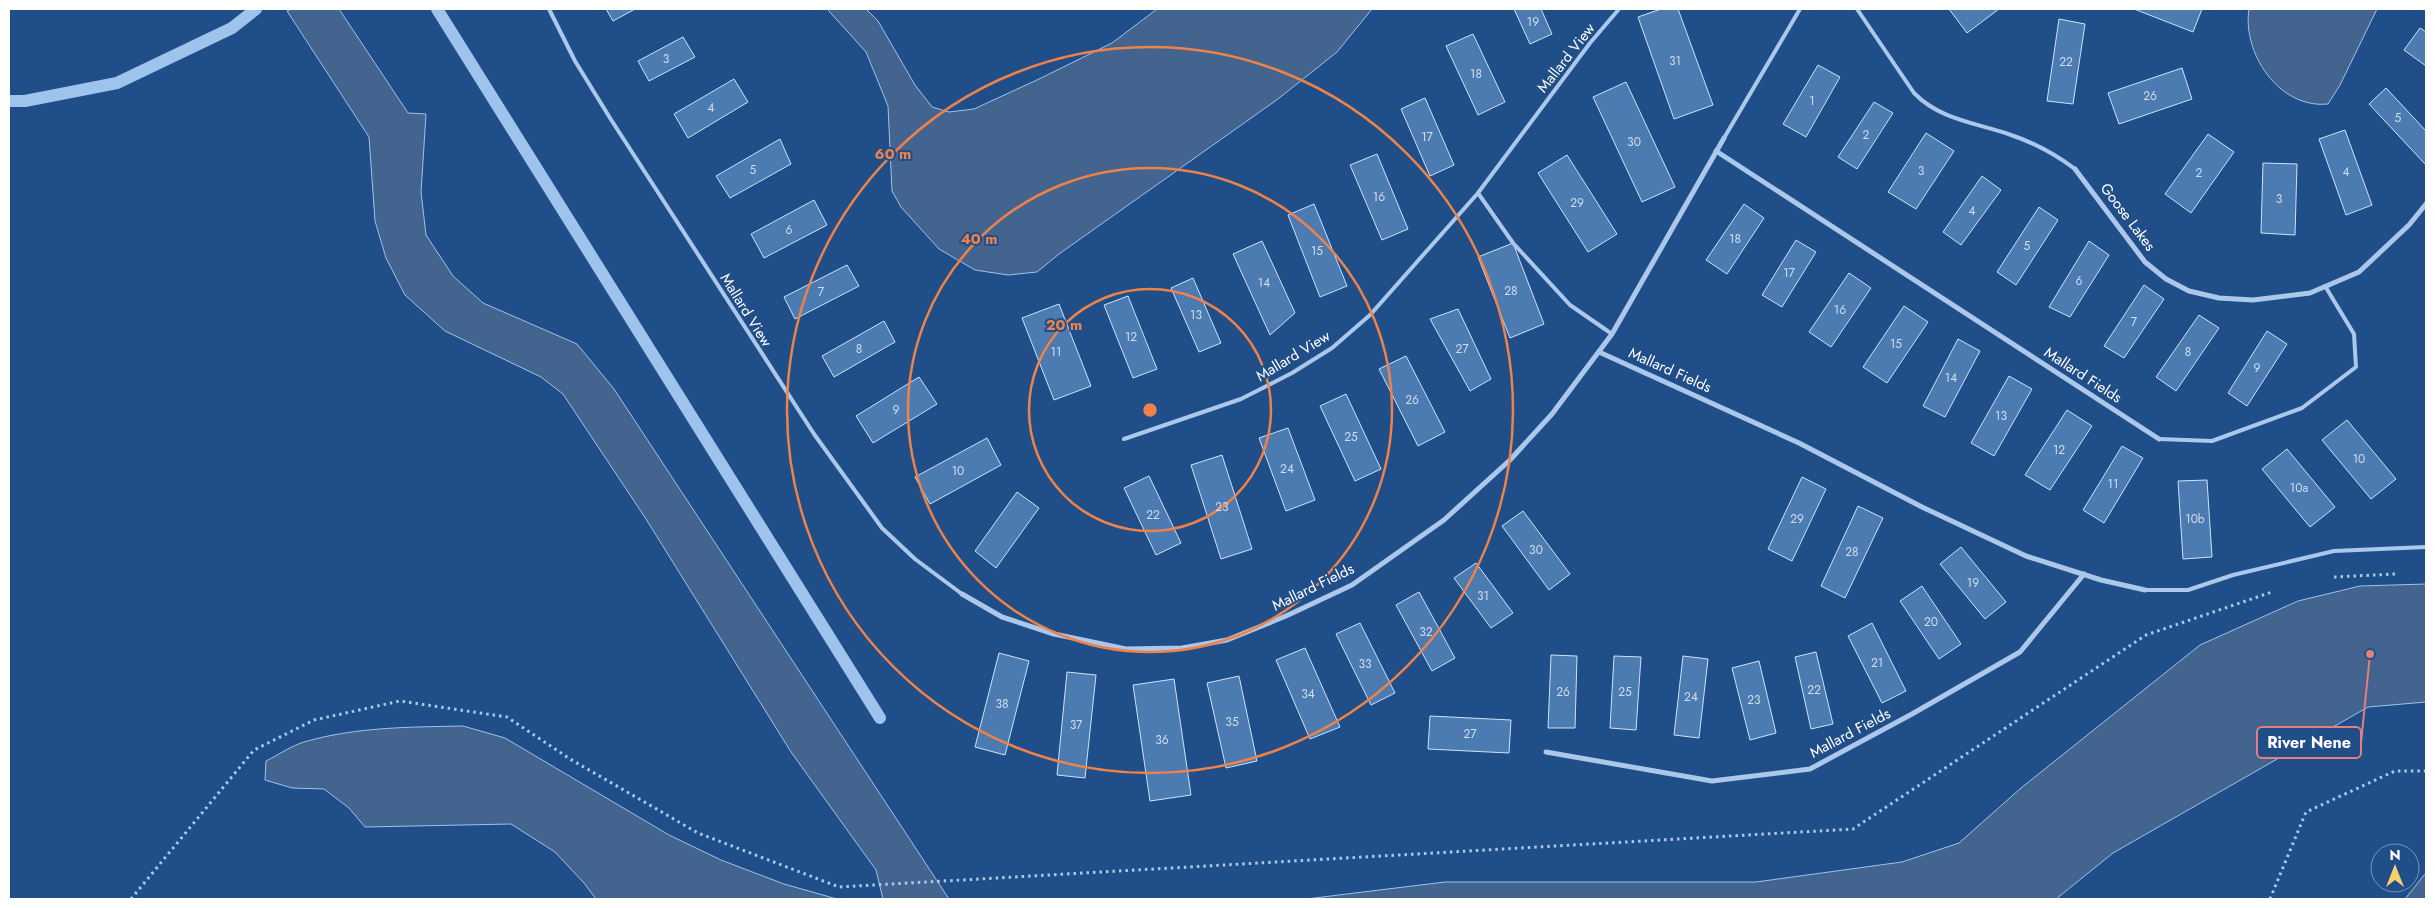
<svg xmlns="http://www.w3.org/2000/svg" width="2435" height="908" font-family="Jost,sans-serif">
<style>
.water{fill:#43648f;stroke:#9ec3ec}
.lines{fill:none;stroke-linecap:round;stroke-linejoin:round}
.stream{stroke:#9ec3ec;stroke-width:12}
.building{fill:#4c7bb2;stroke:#cfe2f8}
.path{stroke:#abc8eb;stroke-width:3;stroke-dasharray:2.5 4;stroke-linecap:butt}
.service{stroke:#abc8eb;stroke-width:4}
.minor{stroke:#abc8eb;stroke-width:5}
.ring{fill:none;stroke:#ee8249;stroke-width:2.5}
.labels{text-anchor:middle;stroke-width:4;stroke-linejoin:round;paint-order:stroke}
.number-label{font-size:12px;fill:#d2deec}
.street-label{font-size:15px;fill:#fff;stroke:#204e89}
.centre{fill:#ee8249;stroke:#204e89;stroke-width:2.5}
.ring-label{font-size:15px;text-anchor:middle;font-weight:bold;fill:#ee8249;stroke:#204e89;stroke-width:4;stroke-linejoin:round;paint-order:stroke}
.leader{fill:none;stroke:#e67e7e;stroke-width:2}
.callout-dot{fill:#e67e7e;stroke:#204e89;stroke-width:2}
.callout{fill:#204e89;stroke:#e67e7e;stroke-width:2}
.callout-label{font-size:16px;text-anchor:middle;font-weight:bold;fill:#fff}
</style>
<rect width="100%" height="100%" fill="#204e89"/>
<g class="water">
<path d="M292,9H339L408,113L426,114L421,192L426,235L453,276L483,303L577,344L614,389L949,899H883L876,870L791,752L646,519L563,394L541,377L445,331L405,295L386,258L375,221L369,137L287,11Z"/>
<path d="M827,9H866L878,21L915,85L932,107L949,112L974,109L1039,79L1112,43L1157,9H1372L1337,52L1278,99L1059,254L1037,272L1008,275L975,270L939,249L901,207L892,191L888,106L866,52Z"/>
<path d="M2249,9H2377L2340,85L2328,104C2279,109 2242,53 2249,9Z"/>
<path d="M2426,584V702L2368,707L2113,853L2056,899H1306L1445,882H1756L1902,862L1959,843L2021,788L2200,645L2298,601L2360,586Z"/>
<path d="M463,726L505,738L669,835L721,860L784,884L837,899H596L584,883L555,852L511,824L365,827L349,808L324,789L292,788L265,780L266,761C278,755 291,746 304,742C355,727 410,727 463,726Z"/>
<path d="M2426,874V899H2405L2424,875Z"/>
</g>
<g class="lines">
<g class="stream">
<path d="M437,9L880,718"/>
<path d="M9,101H25L117,83L232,28L256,9"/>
</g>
</g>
<g class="building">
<path d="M606,9H635L613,21Z"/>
<path d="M1514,9H1541L1552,34L1530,44Z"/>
<path d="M1661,9H1678L1713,105L1674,119L1638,17Z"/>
<path d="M1949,9H1999L1967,33Z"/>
<path d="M2134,9H2202L2193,32Z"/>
<path d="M2059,19L2085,24L2073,104L2047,101Z"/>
<path d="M2420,28L2426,32V66L2404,50Z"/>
<path d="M1473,34L1505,102L1478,115L1446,46Z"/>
<path d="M683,37L695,57L649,81L638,61Z"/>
<path d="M1818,65L1840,77L1806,137L1783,124Z"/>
<path d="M2182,68L2192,99L2119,124L2108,93Z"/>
<path d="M734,79L748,102L688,138L674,114Z"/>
<path d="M1626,82L1675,187L1642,202L1593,97Z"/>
<path d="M2386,88L2426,131V165L2369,104Z"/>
<path d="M1425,98L1454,165L1430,176L1401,109Z"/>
<path d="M1874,102L1893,113L1857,169L1838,157Z"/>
<path d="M2345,130L2372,205L2346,215L2319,139Z"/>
<path d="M1926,133L1954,151L1916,209L1888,192Z"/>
<path d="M2208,134L2234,152L2191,213L2165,194Z"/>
<path d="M780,139L791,164L730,198L716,176Z"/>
<path d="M1377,154L1408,229L1382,240L1350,165Z"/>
<path d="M1567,155L1617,234L1588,252L1538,173Z"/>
<path d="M2263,163L2297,164L2295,235L2261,233Z"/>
<path d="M1982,176L2001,190L1961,245L1943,232Z"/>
<path d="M814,200L827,225L764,258L751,234Z"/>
<path d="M1314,204L1347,286L1320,297L1288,215Z"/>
<path d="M1744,204L1764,218L1727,274L1706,260Z"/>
<path d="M2039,207L2058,220L2016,285L1997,272Z"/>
<path d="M1796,240L1816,252L1782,307L1762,295Z"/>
<path d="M1262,241L1295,313L1270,335L1233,254Z"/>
<path d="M2089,241L2109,255L2070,317L2049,307Z"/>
<path d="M1513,243L1544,324L1510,338L1478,257Z"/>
<path d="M847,265L859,286L795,319L784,297Z"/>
<path d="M1849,273L1871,288L1831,347L1809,332Z"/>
<path d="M1193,278L1221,343L1199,352L1171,288Z"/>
<path d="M2144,285L2164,299L2124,358L2104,346Z"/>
<path d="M1128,296L1157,369L1133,378L1104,305Z"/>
<path d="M1059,304L1091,386L1054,400L1022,318Z"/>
<path d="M1904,306L1928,322L1887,383L1863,367Z"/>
<path d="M1458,309L1491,379L1470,391L1430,319Z"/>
<path d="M2199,315L2219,328L2176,391L2156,377Z"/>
<path d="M884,321L895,342L834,377L822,356Z"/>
<path d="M2267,331L2287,344L2247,406L2228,393Z"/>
<path d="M1958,339L1980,351L1945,417L1923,406Z"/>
<path d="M1406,356L1445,432L1418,446L1379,369Z"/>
<path d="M2009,376L2032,389L1994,456L1971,443Z"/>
<path d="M919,377L937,404L873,443L856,416Z"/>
<path d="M1346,394L1381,469L1355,481L1320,406Z"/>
<path d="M2067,410L2092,426L2050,490L2025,475Z"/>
<path d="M2347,420L2396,479L2371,499L2322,440Z"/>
<path d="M1288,428L1315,500L1286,511L1259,438Z"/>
<path d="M987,438L1001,465L930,504L915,477Z"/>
<path d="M2122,446L2143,458L2104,523L2083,510Z"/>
<path d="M2287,449L2335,507L2310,527L2262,469Z"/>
<path d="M1222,455L1252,549L1221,559L1191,465Z"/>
<path d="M1149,476L1181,543L1156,555L1124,488Z"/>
<path d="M1802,477L1826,489L1792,561L1768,549Z"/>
<path d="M2207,480L2212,557L2183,559L2178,481Z"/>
<path d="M1017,492L1039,508L996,568L975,551Z"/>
<path d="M1858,506L1883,518L1845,598L1821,586Z"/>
<path d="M1523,511L1570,574L1549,590L1502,526Z"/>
<path d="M1961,547L2006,602L1985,619L1940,564Z"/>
<path d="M1476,563L1513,613L1491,628L1454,578Z"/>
<path d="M1922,586L1961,644L1939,659L1900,601Z"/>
<path d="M1419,592L1455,658L1432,671L1396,605Z"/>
<path d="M1360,623L1395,693L1371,705L1336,634Z"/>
<path d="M1872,623L1906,691L1882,703L1848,636Z"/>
<path d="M1305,648L1340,727L1310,739L1276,660Z"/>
<path d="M1816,652L1833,724L1811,729L1795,657Z"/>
<path d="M999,653L1029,661L1005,755L975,747Z"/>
<path d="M1551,655L1577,656L1575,728H1548Z"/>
<path d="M1614,656L1641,657L1636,730L1610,728Z"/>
<path d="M1683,656L1708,659L1699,738L1674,735Z"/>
<path d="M1759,661L1776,733L1750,740L1732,668Z"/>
<path d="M1067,672L1096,675L1085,778L1057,775Z"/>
<path d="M1239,676L1257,761L1226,768L1207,683Z"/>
<path d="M1174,679L1191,795L1150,801L1133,685Z"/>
<path d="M1430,716L1511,720L1509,753L1428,749Z"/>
</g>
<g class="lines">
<g class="path">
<path d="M2334,577L2395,574"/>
<path d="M131,899L254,750L314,720L400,701L507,717L570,759L698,833L839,887L1853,829L2146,635L2272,592"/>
<path d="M2270,899L2306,812L2395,771H2426"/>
</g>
<g class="service">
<path d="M549,9L575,61L610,118L814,434L882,528L915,559L962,594"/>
<path d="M1857,9L1914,93C1940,120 1977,123 2011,135C2035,143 2055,154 2075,169"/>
<path d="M1724,138L1800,9"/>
<path d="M1478,193L1513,243L1570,305L1612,334"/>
<path d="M1124,439L1241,399L1292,373L1332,348L1370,315L1478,193L1590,43L1619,9"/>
<path d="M2159,439L2212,441L2302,408L2356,367L2354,334L2325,286"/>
<path d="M2145,590H2188L2233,575L2334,551L2426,547"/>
</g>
<g class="minor">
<path d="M1716,151L2159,439"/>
<path d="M2075,169L2145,262L2166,279L2189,291L2219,298L2253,300L2310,293L2359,272L2409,225L2426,204"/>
<path d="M1599,352L1799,443L1922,507L2026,556L2101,580L2145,590"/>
<path d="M962,594L1002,617L1054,634L1126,649L1182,648L1227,640L1286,616L1352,585L1444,520L1510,460L1552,414L1612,334L1724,138"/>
<path d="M1546,752L1712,781L1810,769L1912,714L2020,652L2084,574"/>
</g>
</g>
<g class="ring">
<circle cx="1150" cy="410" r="121"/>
<circle cx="1150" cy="410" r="242"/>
<circle cx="1150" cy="410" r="363"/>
</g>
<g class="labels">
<g class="number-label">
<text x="1533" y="26">19</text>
<text x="666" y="63">3</text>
<text x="1675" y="65">31</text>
<text x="2066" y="66">22</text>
<text x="1476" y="78">18</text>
<text x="2150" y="100">26</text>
<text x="1812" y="105">1</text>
<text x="711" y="112">4</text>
<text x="2398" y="122">5</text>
<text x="1866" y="139">2</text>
<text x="1427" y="141">17</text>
<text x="1634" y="146">30</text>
<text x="753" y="174">5</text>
<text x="1921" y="175">3</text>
<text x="2346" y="176">4</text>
<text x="2199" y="177">2</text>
<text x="1379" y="201">16</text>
<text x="2279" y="203">3</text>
<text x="1577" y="207">29</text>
<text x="1972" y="215">4</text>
<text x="789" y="234">6</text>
<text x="1735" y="243">18</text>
<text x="2027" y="250">5</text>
<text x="1317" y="255">15</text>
<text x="1789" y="277">17</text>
<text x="2079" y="285">6</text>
<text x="1264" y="287">14</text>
<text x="1511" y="295">28</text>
<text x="821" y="296">7</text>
<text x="1840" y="314">16</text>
<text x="1196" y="319">13</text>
<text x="2134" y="326">7</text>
<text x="1131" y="341">12</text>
<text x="1896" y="348">15</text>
<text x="859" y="353">8</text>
<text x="1462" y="353">27</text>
<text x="1056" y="356">11</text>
<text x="2188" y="356">8</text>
<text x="2257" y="372">9</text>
<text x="1951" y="382">14</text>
<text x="1412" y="404">26</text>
<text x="896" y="414">9</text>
<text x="2001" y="420">13</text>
<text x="1351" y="441">25</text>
<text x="2059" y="454">12</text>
<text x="2359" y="463">10</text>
<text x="1287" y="473">24</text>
<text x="958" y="475">10</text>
<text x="2113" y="488">11</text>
<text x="2299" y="492">10a</text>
<text x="1222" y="511">23</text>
<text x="1153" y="519">22</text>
<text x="1797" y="523">29</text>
<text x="2195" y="523">10b</text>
<text x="1536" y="554">30</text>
<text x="1852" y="556">28</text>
<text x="1973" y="587">19</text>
<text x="1483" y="600">31</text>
<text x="1931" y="626">20</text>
<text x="1426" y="636">32</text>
<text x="1877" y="667">21</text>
<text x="1365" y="668">33</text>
<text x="1814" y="694">22</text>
<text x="1563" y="696">26</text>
<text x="1625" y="696">25</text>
<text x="1308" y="698">34</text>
<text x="1691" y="701">24</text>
<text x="1754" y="704">23</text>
<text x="1002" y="708">38</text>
<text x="1232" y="726">35</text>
<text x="1076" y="729">37</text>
<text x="1470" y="738">27</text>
<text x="1162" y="744">36</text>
</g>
<g class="street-label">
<text transform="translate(1566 58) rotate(-52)" y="5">Mallard View</text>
<text transform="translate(2128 217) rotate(53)" y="5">Goose Lakes</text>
<text transform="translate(746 310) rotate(58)" y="5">Mallard View</text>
<text transform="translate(1293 356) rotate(-31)" y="5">Mallard View</text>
<text transform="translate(1670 370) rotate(24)" y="5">Mallard Fields</text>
<text transform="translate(2083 375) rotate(33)" y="5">Mallard Fields</text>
<text transform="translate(1313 587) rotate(-26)" y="5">Mallard Fields</text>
<text transform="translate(1850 733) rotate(-28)" y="5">Mallard Fields</text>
</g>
</g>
<circle cx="1150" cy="410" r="8" class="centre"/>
<g class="ring-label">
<text x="893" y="159">60 m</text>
<text x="979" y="244">40 m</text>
<text x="1064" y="330">20 m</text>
</g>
<path class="leader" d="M2370 654L2361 743"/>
<circle class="callout-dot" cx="2370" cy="654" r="5"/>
<rect class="callout" x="2257" y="727" width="104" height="31" rx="5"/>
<g class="callout-label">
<text x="2309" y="748">River Nene</text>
</g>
<rect width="2435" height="908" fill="none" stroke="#ffffff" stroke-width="20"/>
<g transform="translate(2395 868)"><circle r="24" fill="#204e89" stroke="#7995b8"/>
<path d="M0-4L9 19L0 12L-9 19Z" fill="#f8cf6b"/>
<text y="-8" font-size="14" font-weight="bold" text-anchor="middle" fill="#ffffff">N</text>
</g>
</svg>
